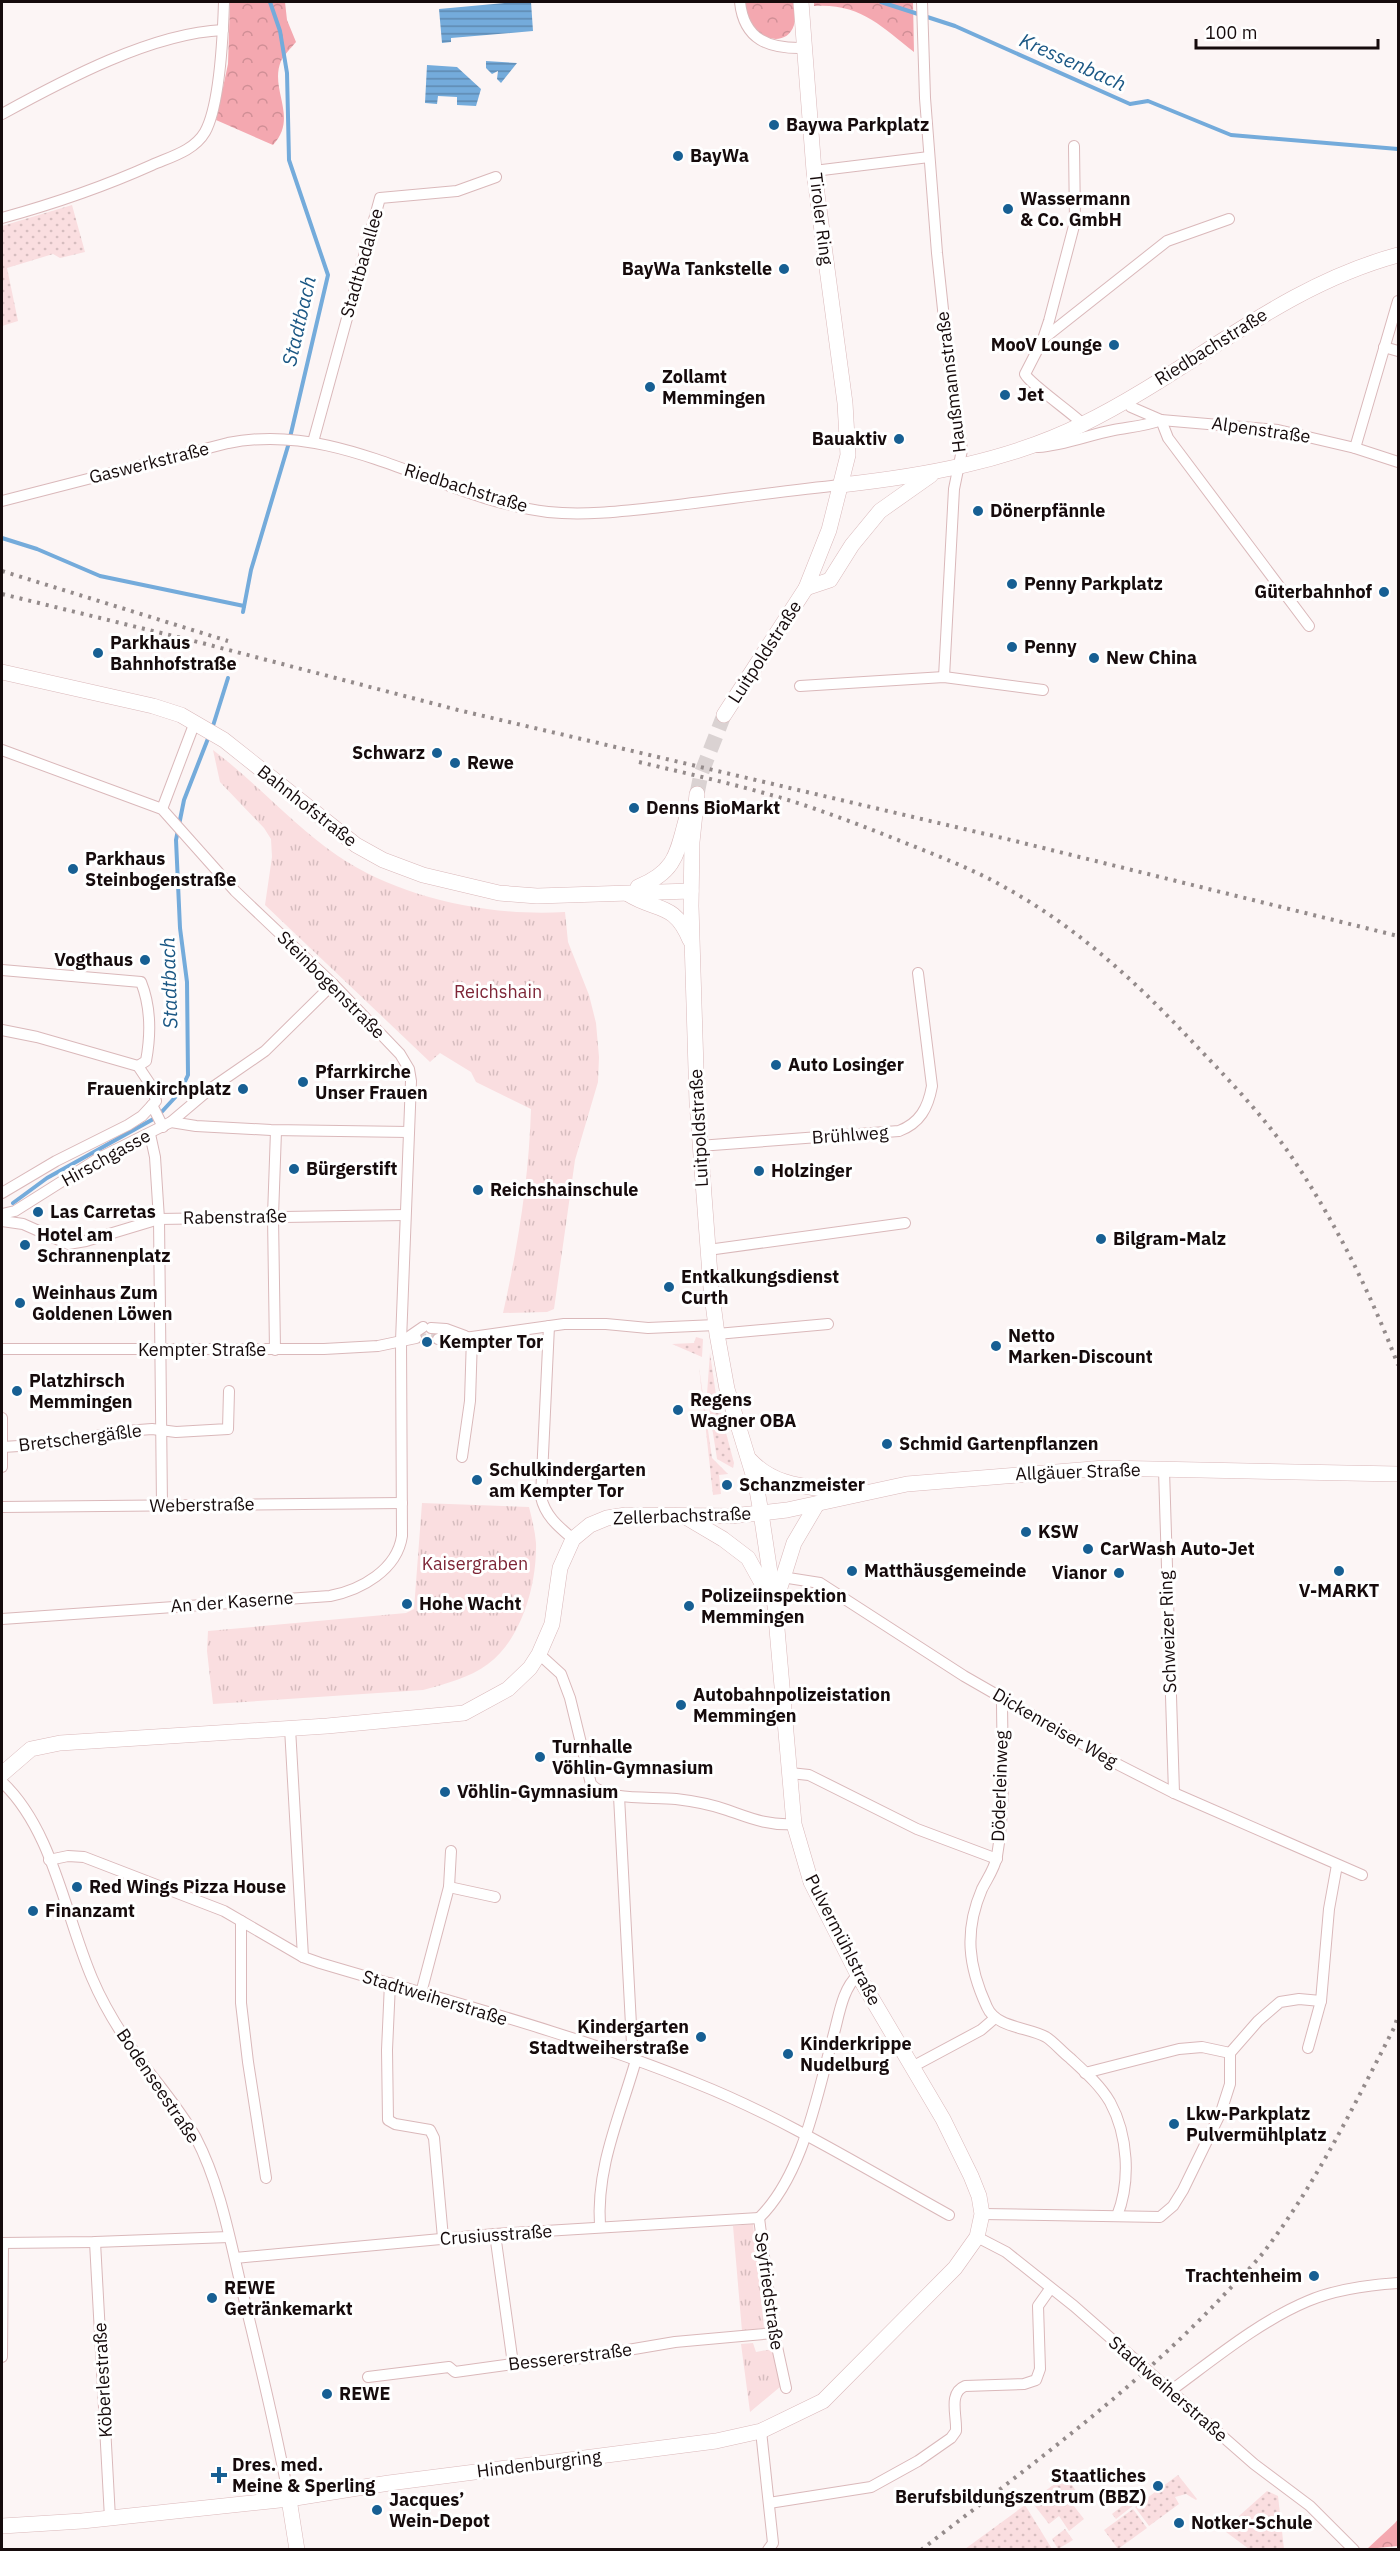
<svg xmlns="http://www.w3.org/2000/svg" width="1400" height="2551" font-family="'IBM Plex Sans',sans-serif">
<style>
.grass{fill:url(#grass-dots)}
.forest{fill:url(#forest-crowns)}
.park{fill:url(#park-tufts)}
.water{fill:url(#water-rules)}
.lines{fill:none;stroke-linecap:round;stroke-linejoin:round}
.stream{stroke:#74abdb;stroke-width:4}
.street-tunnel{stroke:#dad2d2;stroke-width:10;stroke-dasharray:10 5;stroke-linecap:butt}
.secondary-tunnel{stroke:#dad2d2;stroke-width:15;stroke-dasharray:15 8;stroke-linecap:butt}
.street-casing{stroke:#dab8ba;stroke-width:12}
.secondary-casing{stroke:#dab8ba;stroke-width:16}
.street{stroke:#fff;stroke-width:10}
.secondary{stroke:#fff;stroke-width:15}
.rail{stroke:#948b8b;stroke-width:4;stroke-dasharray:3 6;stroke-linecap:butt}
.poi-dot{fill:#175f93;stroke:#fff;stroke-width:2}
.labels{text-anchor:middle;stroke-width:6;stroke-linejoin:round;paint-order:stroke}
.poi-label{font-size:18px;font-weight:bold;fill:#160b0c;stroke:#fff;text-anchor:start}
.street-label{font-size:18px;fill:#160b0c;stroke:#fff}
.park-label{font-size:18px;fill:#7e2637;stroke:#fff}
.water-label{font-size:20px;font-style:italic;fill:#1a5784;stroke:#fff}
</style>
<defs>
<pattern id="grass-dots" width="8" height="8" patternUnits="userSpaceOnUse" patternTransform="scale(1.5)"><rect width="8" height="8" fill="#fadee0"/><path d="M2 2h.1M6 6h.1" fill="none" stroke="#d6bdbf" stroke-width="1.8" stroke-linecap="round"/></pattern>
<pattern id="forest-crowns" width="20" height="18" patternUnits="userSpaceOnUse" patternTransform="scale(1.5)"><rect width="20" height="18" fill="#f4a8b0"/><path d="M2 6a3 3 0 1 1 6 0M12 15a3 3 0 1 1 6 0" fill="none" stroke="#d08f96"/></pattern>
<pattern id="park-tufts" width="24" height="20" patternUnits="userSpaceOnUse" patternTransform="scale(1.5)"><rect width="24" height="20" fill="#fadee0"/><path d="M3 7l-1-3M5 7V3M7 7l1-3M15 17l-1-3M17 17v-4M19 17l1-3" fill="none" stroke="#d6bdbf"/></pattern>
<pattern id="water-rules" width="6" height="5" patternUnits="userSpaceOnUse" patternTransform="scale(1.5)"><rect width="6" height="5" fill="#74abdb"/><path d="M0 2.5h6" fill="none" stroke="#5e89b0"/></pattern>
</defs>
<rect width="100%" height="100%" fill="#fcf5f5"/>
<g class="grass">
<path d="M72,205L85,252L60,258L53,254L7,268L18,321L2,326V226Z"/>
<path d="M696,1337L703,1339L702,1357L672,1344L694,1343Z"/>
<path d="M710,1353L716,1395L734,1463L733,1468L717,1459L707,1394Z"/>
<path d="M699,1367L712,1458L728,1474L719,1475L721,1494L713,1495Z"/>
<path d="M1178,2475L1197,2499L1196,2500L1186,2494L1175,2497L1179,2504L1149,2526L1135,2507Z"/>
<path d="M1066,2476L1078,2494L1070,2501L1084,2519L1069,2531L1059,2516L1049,2524L1031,2501Z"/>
<path d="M1144,2489L1148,2494L1116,2519L1112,2514Z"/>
<path d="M1267,2491L1278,2496L1284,2549H1249L1226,2532L1230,2524Z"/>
<path d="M1025,2505L1052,2549H965Z"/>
<path d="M1133,2509L1147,2528L1118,2549L1104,2530Z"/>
<path d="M1065,2529L1073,2540L1058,2549L1052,2539Z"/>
</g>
<g class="forest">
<path d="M230,2H285L287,20L296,42C291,48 284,55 281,61C269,90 299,117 273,145L216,120L228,64Z"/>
<path d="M744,2H793C794,9 796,18 794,25C787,47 760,40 750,24C746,19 745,8 744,2Z"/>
<path d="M814,2H913L914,52C881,26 860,3 814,6Z"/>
<path d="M1398,2519V2546L1367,2549L1395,2523Z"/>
</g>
<g class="park">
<path d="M213,750C257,783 293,825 338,856C399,898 492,917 565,912L568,942L589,995L596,1023L599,1057L598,1082L575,1160L554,1309L547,1312L503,1313C518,1246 529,1178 531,1109L476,1082L471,1072L440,1053L430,1062L265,905L272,857L271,839L264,828L220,782Z"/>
<path d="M422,1503L529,1507C532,1519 535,1531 536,1543C537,1584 522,1639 488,1664C469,1678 445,1684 423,1690L213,1704L207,1651L208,1631L406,1613L414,1609Z"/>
<path d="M753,2224L764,2328L742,2331L733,2226Z"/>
<path d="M753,2343L756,2352L773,2349L780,2387L750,2412L741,2344Z"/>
</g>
<g class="water">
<path d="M515,2H531L533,31L451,38V42L442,43L439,9Z"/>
<path d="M486,61L517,63L501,83L497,79L498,71L492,74L486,68Z"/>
<path d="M427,65L457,67L481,89L476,106L457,105V97L438,96L437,104L425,103Z"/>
</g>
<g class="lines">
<g class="stream">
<path d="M881,2L955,26L1130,104L1148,101L1231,135L1398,149"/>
<path d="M2,538L37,549L100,576L244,606"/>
<path d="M243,612L251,570L288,446L328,275L289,160L287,73L280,31L270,2"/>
<path d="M212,729L228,678"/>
<path d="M13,1203L47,1178L157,1117L180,1092L188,1075L187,982L180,928L176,840L184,800L209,736"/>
</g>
<path class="street-tunnel" d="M416,1338L438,1339"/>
<path class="secondary-tunnel" d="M697,794L701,774L724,715"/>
<g class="street-casing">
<g id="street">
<path d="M740,2C744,40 769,49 804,48"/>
<path d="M922,2L925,98L937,253L947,347L962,450L954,489L944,677"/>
<path d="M2,114C64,80 152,33 223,30"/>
<path d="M1074,146L1075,222L1049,321L1043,339L1025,374C1029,383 1072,413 1083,424"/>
<path d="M814,171L929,157"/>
<path d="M2,218C53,204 103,187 152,165C170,157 194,151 205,132C220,105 223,34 224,2"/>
<path d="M1043,339L1167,241L1229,219"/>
<path d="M1384,347L1398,351"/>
<path d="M1126,400L1131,407L1161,420L1278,430L1355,448L1398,462"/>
<path d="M1161,420L1168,438L1309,626"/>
<path d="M313,442L380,198L457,191L496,177"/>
<path d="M1038,447C1065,445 1088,435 1114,430C1130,427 1146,426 1161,420"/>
<path d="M1355,448L1398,301"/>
<path d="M2,501L228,443C342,420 439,499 548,512C585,516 624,511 661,507C721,500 781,491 841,485"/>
<path d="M800,686L944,677L1043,690"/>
<path d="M2,750L162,809L235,891L333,984L400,1054L409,1069L411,1081L401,1341L402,1536C397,1570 361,1590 330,1596L2,1619"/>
<path d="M162,809L195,722"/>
<path d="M2,970L141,982C151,1007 151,1034 146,1061L138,1066"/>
<path d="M2,1030L37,1037L138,1066L152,1087L156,1101L142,1116L128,1125L56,1161L2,1193"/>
<path d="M152,1105L163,1127"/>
<path d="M171,1122L196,1126L271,1130L409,1132"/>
<path d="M150,1134L155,1157L159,1219L162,1506"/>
<path d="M699,1146L899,1131C920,1123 928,1108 932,1086L918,973"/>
<path d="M2,1214L15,1211L99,1158L171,1122L210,1089L265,1051L333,984"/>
<path d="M2,1221L23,1224L68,1244L86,1241L159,1219L405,1215"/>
<path d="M708,1250L905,1223"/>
<path d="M549,1326L541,1497C545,1516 559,1527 573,1539"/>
<path d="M431,1328L446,1329L465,1336"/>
<path d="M717,1334L828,1324"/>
<path d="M407,1338L423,1327"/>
<path d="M438,1339L472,1337L564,1324H606L648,1328L716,1325"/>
<path d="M2,1349H324L378,1346L416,1338"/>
<path d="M275,1350L273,1216L276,1131"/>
<path d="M2,1418V1467"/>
<path d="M3,1447L50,1444L126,1431L152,1429L176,1432L228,1429L229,1391"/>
<path d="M462,1457L470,1401L472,1337"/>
<path d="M1164,1470L1174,1793"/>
<path d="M2,1507L402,1503"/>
<path d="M782,1577L820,1583L964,1676L1119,1765L1174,1793L1362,1875"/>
<path d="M539,1654L561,1674L570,1698L591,1784C606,1802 654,1796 676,1799C693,1801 710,1804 727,1810C750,1818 768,1826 794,1824"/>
<path d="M1002,1697C1002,1749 1006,1804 997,1856C995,1868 987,1879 982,1889C964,1931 968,1966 987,2007C996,2028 1028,2027 1046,2037C1054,2042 1062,2052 1070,2058C1084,2071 1100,2085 1110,2102C1128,2135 1131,2181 1117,2216"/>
<path d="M290,1728L303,1957"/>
<path d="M790,1773L809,1775L917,1829L997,1859"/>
<path d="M2,1782C53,1830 65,1915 92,1978C105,2009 123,2037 143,2064C161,2088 181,2111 196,2138C220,2184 230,2240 242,2290C259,2359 276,2429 289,2499"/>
<path d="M619,1796L632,2044L631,2058"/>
<path d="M49,1860L68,1856L84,1857L224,1911L303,1957L320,1963C444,2000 576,2034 696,2083C784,2118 866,2169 949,2215"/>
<path d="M449,1887L495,1897"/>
<path d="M241,1921V2003L248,2062L266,2178"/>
<path d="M390,1983L387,2050L388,2120L395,2124L430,2130L434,2138L443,2238"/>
<path d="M421,1993L449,1887L451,1851"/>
<path d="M1308,2048L1321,2001L1329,1909L1337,1865"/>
<path d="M912,2067L981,2030L995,2018"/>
<path d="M1085,2073L1179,2049L1202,2047L1230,2053"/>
<path d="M982,2214L1160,2217L1173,2206L1183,2190L1221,2112L1230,2084V2053L1258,2021L1280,2002L1299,1999L1321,2001"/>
<path d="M759,2218C803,2175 817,2095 833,2037C839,2016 842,1989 858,1975"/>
<path d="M759,2218L774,2333L786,2388"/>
<path d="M600,2226C596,2167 620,2116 636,2060"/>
<path d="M495,2234L513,2364"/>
<path d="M977,2237L1006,2252L1074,2306L1254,2464L1310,2506L1354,2550"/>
<path d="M95,2242L110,2518"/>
<path d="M2,2243L95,2242L229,2237"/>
<path d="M235,2258L495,2234L759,2218"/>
<path d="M2,2357L3,2243"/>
<path d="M368,2377L449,2367L455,2372L513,2364L575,2359L675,2342L774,2333"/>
<path d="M1169,2392C1213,2360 1258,2322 1308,2301C1336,2289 1368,2285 1398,2283"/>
<path d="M761,2431L773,2543L768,2550"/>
<path d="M769,2503L871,2487L918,2461L951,2438L956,2431C957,2415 948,2393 965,2386L1024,2384L1036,2380L1040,2369L1038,2306L1050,2289"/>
</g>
</g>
<g class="secondary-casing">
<g id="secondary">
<path d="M841,485C923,476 1009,461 1083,424C1191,371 1279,287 1398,255"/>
<path d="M806,588L830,580L852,545L880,511L931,475"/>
<path d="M2,672L153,706L181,715L224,740L356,845L383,860L423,875L499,893L537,896L691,891"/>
<path d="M724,715L806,588L829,530L848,455L845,403L814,171L801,2"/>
<path d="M638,887C678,871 677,851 688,813"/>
<path d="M628,894C656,912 674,901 690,940"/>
<path d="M750,1460C777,1489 812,1486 849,1493"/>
<path d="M684,1516L723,1539L748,1558L769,1596"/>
<path d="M776,1600L794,1543L817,1504"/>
<path d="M2,1774L31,1749L60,1743L327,1726L464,1713L508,1689L530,1668L539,1654L552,1624L560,1568L573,1539L590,1525L607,1518L626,1515L730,1516L761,1513L787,1510L907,1484L1105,1468L1398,1474"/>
<path d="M289,2499L297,2550"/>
<path d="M2,2526L82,2521L289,2499L389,2483L716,2441L761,2431L823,2401L955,2268L977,2237L982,2214L979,2196L971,2176L943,2119L858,1975L811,1882L794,1824L775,1606L761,1513L756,1484L727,1389L717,1334L711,1288L697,1102L691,906L692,842L697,794"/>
</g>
</g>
<use href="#street" class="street"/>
<use href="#secondary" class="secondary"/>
<g class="rail">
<path d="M2,571L228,641"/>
<path d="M2,594L202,643L458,710L1011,840L1398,936"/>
<path d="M639,762C689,774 739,785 788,800C827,812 865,827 903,842C938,856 973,869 1006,888C1073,925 1131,977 1184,1033C1221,1072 1260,1111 1291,1156C1335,1221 1370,1292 1398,1365"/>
<path d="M921,2550C1024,2470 1130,2394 1220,2299C1234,2284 1250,2269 1263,2253C1317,2183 1355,2103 1395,2026L1398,2015"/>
</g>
</g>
<g class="poi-dot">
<circle cx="774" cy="125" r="6"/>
<circle cx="678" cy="156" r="6"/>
<circle cx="1008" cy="209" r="6"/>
<circle cx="784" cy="269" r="6"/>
<circle cx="1114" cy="345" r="6"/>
<circle cx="650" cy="387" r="6"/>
<circle cx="1005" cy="395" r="6"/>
<circle cx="899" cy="439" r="6"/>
<circle cx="978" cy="511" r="6"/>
<circle cx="1012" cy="584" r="6"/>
<circle cx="1384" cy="592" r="6"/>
<circle cx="1012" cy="647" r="6"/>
<circle cx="98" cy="653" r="6"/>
<circle cx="1094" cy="658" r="6"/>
<circle cx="437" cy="753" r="6"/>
<circle cx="455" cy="763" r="6"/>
<circle cx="634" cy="808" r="6"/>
<circle cx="73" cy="869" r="6"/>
<circle cx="145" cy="960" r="6"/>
<circle cx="776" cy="1065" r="6"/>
<circle cx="303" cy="1082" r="6"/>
<circle cx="243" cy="1089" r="6"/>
<circle cx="294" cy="1169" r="6"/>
<circle cx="759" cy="1171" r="6"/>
<circle cx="478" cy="1190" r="6"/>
<circle cx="38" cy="1212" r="6"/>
<circle cx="1101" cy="1239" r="6"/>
<circle cx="25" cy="1245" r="6"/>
<circle cx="669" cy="1287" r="6"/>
<circle cx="20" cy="1303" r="6"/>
<circle cx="427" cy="1342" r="6"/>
<circle cx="996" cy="1346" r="6"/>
<circle cx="17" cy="1391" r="6"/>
<circle cx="678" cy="1410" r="6"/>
<circle cx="887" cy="1444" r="6"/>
<circle cx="477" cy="1480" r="6"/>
<circle cx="727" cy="1485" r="6"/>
<circle cx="1026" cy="1532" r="6"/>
<circle cx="1088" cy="1549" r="6"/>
<circle cx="852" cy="1571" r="6"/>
<circle cx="1339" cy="1571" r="6"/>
<circle cx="1119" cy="1573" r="6"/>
<circle cx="407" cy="1604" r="6"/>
<circle cx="689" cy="1606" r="6"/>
<circle cx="681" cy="1705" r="6"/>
<circle cx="540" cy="1757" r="6"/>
<circle cx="445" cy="1792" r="6"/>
<circle cx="77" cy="1887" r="6"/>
<circle cx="33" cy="1911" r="6"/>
<circle cx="701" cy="2037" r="6"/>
<circle cx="788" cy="2054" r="6"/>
<circle cx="1174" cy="2124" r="6"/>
<circle cx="1314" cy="2276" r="6"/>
<circle cx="212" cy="2298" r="6"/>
<circle cx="327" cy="2394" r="6"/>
<path d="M216 2466h6v6h6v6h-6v6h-6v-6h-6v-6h6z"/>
<circle cx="1158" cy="2486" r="6"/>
<circle cx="377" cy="2510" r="6"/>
<circle cx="1179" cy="2523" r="6"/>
</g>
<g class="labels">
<g class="poi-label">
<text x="786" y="131">Baywa Parkplatz</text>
<text x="690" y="162">BayWa</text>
<text x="1020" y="205">Wassermann<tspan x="1020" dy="21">&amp; Co. GmbH</tspan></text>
<text x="772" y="275" text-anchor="end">BayWa Tankstelle</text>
<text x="1102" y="351" text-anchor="end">MooV Lounge</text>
<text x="662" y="383">Zollamt<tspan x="662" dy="21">Memmingen</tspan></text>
<text x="1017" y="401">Jet</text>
<text x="887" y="445" text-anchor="end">Bauaktiv</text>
<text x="990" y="517">Dönerpfännle</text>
<text x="1024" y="590">Penny Parkplatz</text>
<text x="1372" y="598" text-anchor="end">Güterbahnhof</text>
<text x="110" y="649">Parkhaus<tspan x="110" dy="21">Bahnhofstraße</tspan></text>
<text x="1024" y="653">Penny</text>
<text x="1106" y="664">New China</text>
<text x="425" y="759" text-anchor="end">Schwarz</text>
<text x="467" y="769">Rewe</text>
<text x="646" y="814">Denns BioMarkt</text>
<text x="85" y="865">Parkhaus<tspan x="85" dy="21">Steinbogenstraße</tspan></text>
<text x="133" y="966" text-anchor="end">Vogthaus</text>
<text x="788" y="1071">Auto Losinger</text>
<text x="315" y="1078">Pfarrkirche<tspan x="315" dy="21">Unser Frauen</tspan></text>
<text x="231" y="1095" text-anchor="end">Frauenkirchplatz</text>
<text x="306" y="1175">Bürgerstift</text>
<text x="771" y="1177">Holzinger</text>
<text x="490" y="1196">Reichshainschule</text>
<text x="50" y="1218">Las Carretas</text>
<text x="37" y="1241">Hotel am<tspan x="37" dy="21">Schrannenplatz</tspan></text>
<text x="1113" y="1245">Bilgram-Malz</text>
<text x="681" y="1283">Entkalkungsdienst<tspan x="681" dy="21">Curth</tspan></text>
<text x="32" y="1299">Weinhaus Zum<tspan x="32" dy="21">Goldenen Löwen</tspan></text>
<text x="1008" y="1342">Netto<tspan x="1008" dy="21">Marken-Discount</tspan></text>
<text x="439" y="1348">Kempter Tor</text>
<text x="29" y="1387">Platzhirsch<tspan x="29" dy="21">Memmingen</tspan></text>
<text x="690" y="1406">Regens<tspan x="690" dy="21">Wagner OBA</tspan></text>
<text x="899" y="1450">Schmid Gartenpflanzen</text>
<text x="489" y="1476">Schulkindergarten<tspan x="489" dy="21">am Kempter Tor</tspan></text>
<text x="739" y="1491">Schanzmeister</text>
<text x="1038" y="1538">KSW</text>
<text x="1100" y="1555">CarWash Auto-Jet</text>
<text x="864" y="1577">Matthäusgemeinde</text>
<text x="1107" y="1579" text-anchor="end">Vianor</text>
<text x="1339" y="1597" text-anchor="middle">V-MARKT</text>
<text x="701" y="1602">Polizeiinspektion<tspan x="701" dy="21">Memmingen</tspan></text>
<text x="419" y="1610">Hohe Wacht</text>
<text x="693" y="1701">Autobahnpolizeistation<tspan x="693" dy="21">Memmingen</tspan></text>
<text x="552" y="1753">Turnhalle<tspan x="552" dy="21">Vöhlin-Gymnasium</tspan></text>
<text x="457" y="1798">Vöhlin-Gymnasium</text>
<text x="89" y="1893">Red Wings Pizza House</text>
<text x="45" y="1917">Finanzamt</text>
<text x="689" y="2033" text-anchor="end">Kindergarten<tspan x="689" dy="21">Stadtweiherstraße</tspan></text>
<text x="800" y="2050">Kinderkrippe<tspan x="800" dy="21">Nudelburg</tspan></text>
<text x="1186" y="2120">Lkw-Parkplatz<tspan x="1186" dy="21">Pulvermühlplatz</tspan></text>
<text x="1302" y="2282" text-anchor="end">Trachtenheim</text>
<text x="224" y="2294">REWE<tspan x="224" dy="21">Getränkemarkt</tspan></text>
<text x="339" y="2400">REWE</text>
<text x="232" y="2471">Dres. med.<tspan x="232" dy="21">Meine &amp; Sperling</tspan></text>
<text x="1146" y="2482" text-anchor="end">Staatliches<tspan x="1146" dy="21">Berufsbildungszentrum (BBZ)</tspan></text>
<text x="389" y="2506">Jacques’<tspan x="389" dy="21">Wein-Depot</tspan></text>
<text x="1191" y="2529">Notker-Schule</text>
</g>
<g class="street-label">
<text transform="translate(821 219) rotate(83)" y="6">Tiroler Ring</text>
<text transform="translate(362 263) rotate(-74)" y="6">Stadtbadallee</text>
<text transform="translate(1211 347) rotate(-32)" y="6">Riedbachstraße</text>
<text transform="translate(951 382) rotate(-97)" y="6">Haußmannstraße</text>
<text transform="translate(1261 430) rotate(8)" y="6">Alpenstraße</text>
<text transform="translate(149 463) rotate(-14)" y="6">Gaswerkstraße</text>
<text transform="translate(466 488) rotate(17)" y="6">Riedbachstraße</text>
<text transform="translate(765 652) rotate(-57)" y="6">Luitpoldstraße</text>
<text transform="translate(307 806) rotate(38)" y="6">Bahnhofstraße</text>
<text transform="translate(331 985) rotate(45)" y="6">Steinbogenstraße</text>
<text transform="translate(699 1128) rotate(-93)" y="6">Luitpoldstraße</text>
<text transform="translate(850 1135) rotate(-4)" y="6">Brühlweg</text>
<text transform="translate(106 1158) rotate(-29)" y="6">Hirschgasse</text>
<text transform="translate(235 1217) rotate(-1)" y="6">Rabenstraße</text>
<text x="202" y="1356">Kempter Straße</text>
<text transform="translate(80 1438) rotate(-7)" y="6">Bretschergäßle</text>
<text transform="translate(1078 1472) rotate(-2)" y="6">Allgäuer Straße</text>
<text transform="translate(202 1505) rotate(-1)" y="6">Weberstraße</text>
<text transform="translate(682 1516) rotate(-2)" y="6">Zellerbachstraße</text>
<text transform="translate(232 1602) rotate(-4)" y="6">An der Kaserne</text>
<text transform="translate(1168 1632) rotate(-92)" y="6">Schweizer Ring</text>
<text transform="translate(1055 1728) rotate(30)" y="6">Dickenreiser Weg</text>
<text transform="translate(1000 1786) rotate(-88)" y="6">Döderleinweg</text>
<text transform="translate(843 1940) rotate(63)" y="6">Pulvermühlstraße</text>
<text transform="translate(435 1998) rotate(17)" y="6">Stadtweiherstraße</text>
<text transform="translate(158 2086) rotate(56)" y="6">Bodenseestraße</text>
<text transform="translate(496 2235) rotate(-4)" y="6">Crusiusstraße</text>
<text transform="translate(769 2291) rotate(82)" y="6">Seyfriedstraße</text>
<text transform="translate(570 2357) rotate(-7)" y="6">Bessererstraße</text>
<text transform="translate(103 2380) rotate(-93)" y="6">Köberlestraße</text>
<text transform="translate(1168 2389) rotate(41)" y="6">Stadtweiherstraße</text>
<text transform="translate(539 2464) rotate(-7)" y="6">Hindenburgring</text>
</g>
<g class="park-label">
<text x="498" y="998">Reichshain</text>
<text x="475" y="1570">Kaisergraben</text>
</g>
<g class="water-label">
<text transform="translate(1073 62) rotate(24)" y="7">Kressenbach</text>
<text transform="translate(299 321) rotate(-77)" y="7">Stadtbach</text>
<text transform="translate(169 983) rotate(-92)" y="7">Stadtbach</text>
</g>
</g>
<rect width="1400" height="2551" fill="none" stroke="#160b0c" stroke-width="6"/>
<path d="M1196 39v9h182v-9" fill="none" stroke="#160b0c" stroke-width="3"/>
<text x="1205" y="39" font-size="18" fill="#160b0c" stroke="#ffffff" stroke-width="4.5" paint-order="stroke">100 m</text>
</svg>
